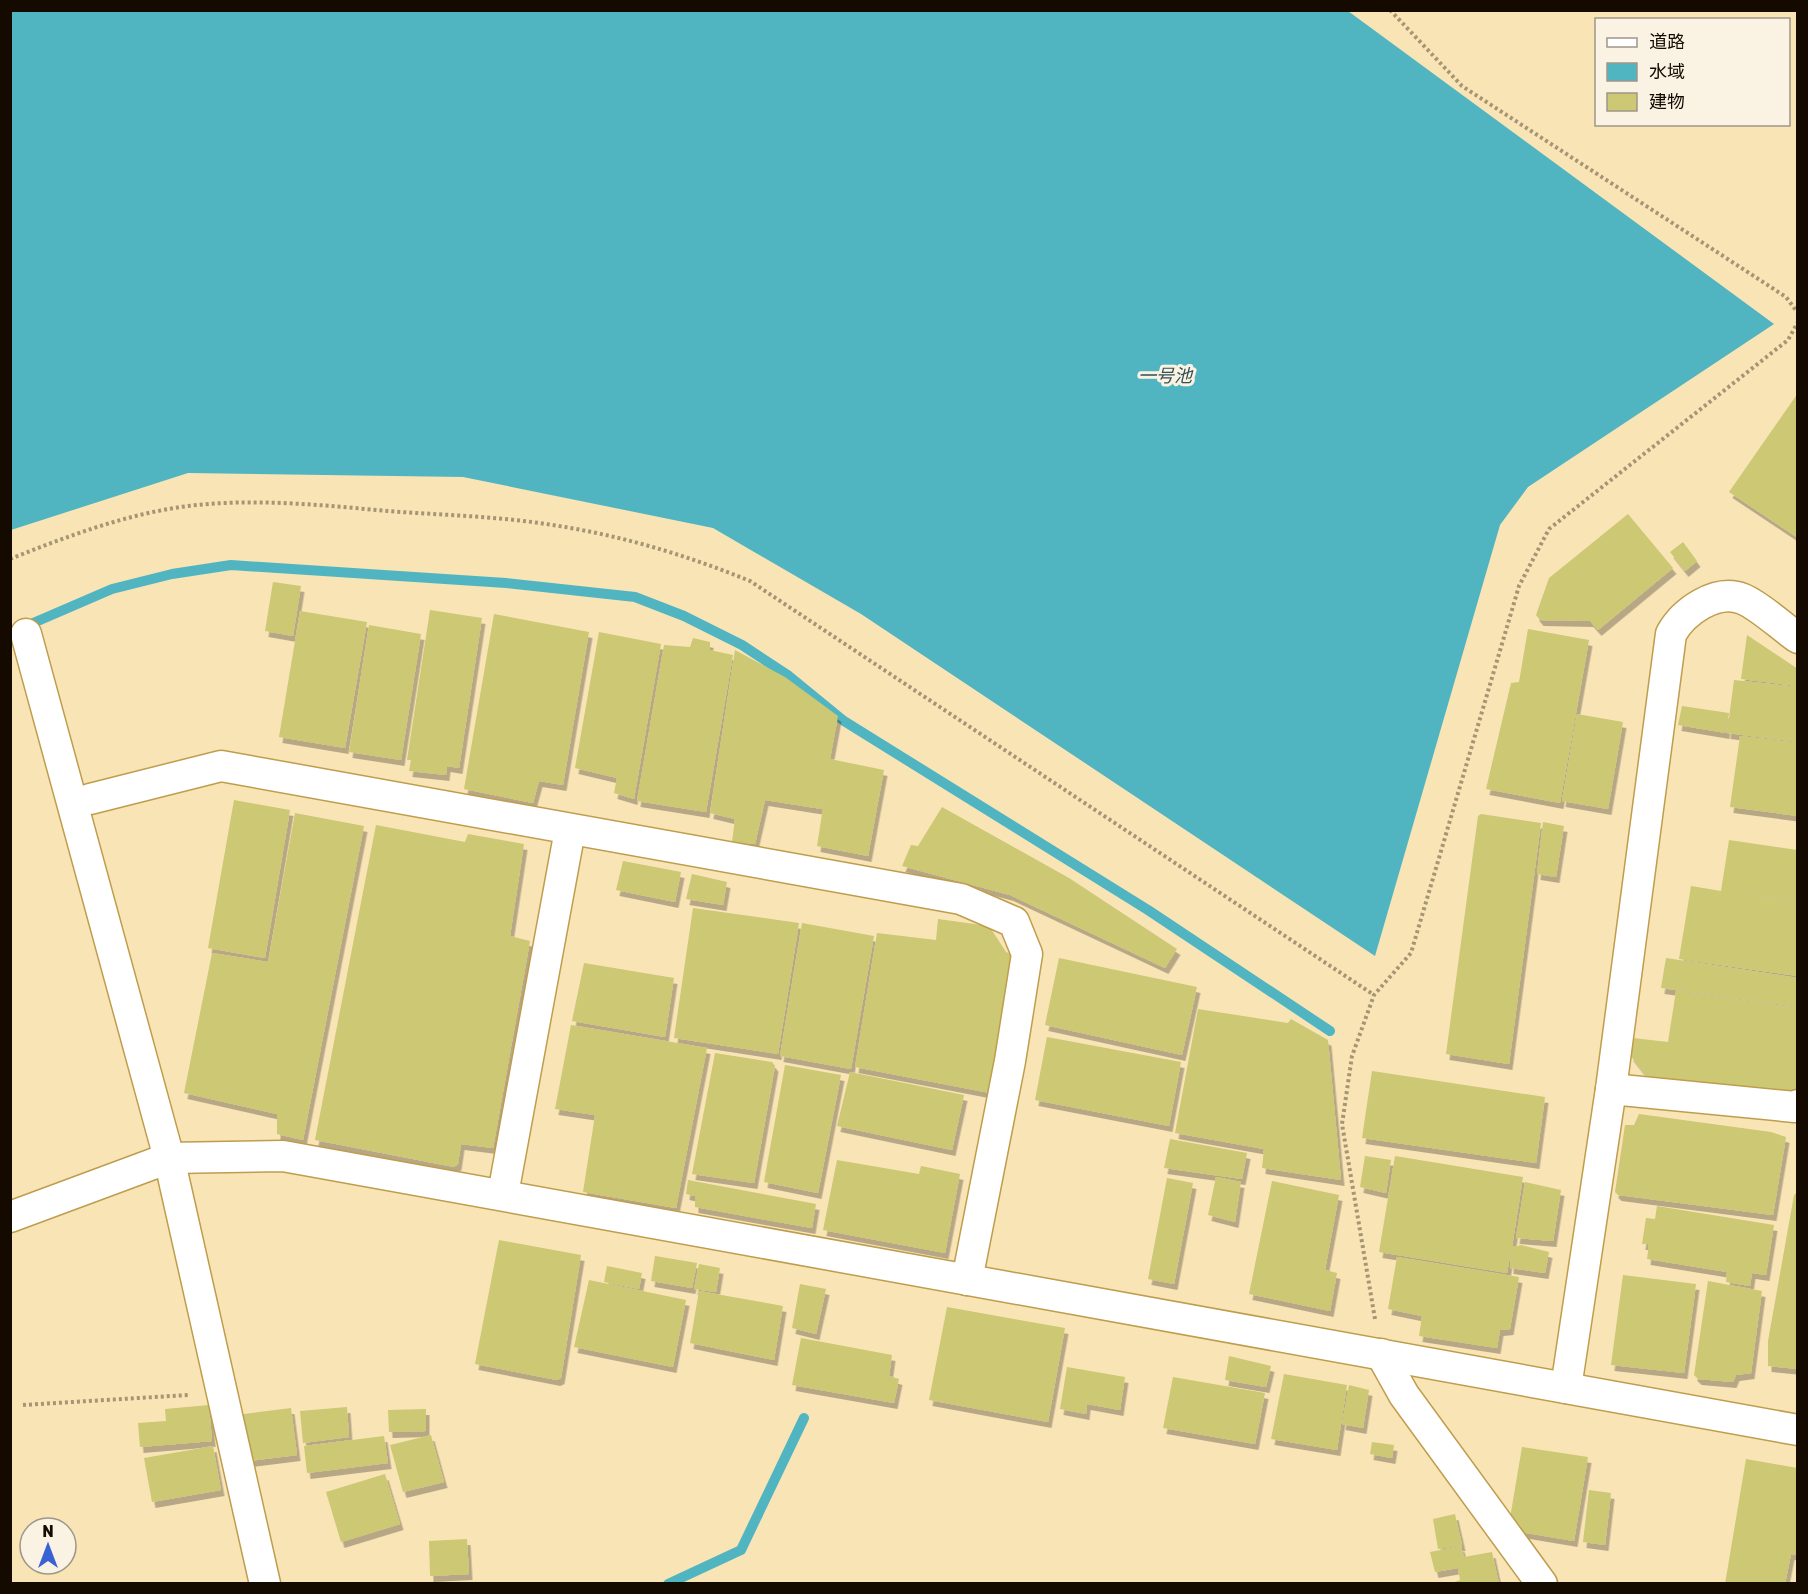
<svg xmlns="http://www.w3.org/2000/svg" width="1808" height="1594" font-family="Rubik,'Noto Sans JP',sans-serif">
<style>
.water{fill:#51b5c1}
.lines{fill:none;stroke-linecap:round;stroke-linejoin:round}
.stream{stroke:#51b5c1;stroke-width:10}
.building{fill:#ccc873;filter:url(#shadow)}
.minor-casing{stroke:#bf9d4d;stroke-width:33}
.path{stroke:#a69574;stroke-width:4;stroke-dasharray:3 3;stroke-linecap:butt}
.minor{stroke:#fff;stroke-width:30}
.labels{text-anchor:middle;stroke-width:6;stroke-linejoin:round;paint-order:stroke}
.water-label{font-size:18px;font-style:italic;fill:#325155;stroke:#faf3e4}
</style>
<defs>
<filter id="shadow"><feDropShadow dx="3.5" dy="6" stdDeviation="0" flood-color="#0004"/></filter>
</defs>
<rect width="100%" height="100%" fill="#f9e4b6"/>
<path class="water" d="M11,10L1348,11L1774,324L1528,487L1500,525L1375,956L861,614L713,528L463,477L188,473L11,530Z"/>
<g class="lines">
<g class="stream">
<path d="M10,633L112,589L172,574L231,565L506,583L635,597L684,616L742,645L789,676L844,721L1148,910L1330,1031"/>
<path d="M668,1584L741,1550L804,1418"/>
</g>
</g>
<g class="building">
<path d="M1798,393V538L1729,492Z"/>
<path d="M1628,514L1673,568L1598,630L1590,621L1540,620L1536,615L1549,578Z"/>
<path d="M1683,542L1697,561L1685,571L1670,552Z"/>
<path d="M273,582L301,586L293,636L265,631Z"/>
<path d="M430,610L482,618L459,768L447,766L446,775L409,771L411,760H407Z"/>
<path d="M300,611L367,622L345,748L279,737Z"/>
<path d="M494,614L589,632L563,785L539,781L533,803L464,789Z"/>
<path d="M369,625L421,634L401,760L349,752Z"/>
<path d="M1528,629L1589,640L1560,803L1486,789L1511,683L1519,682Z"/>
<path d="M599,632L661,644L634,799L614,793L617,778L575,768Z"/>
<path d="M1747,635L1798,669V686L1741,679Z"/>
<path d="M693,638L710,642V650L733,655L706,812L637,801L664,645L690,647Z"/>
<path d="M735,650L785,677L838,716L830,759L884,770L868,856L817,846L827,782L822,809L765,800L755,844L732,842L735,819L710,813Z"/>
<path d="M1734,680L1798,687V742L1727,733Z"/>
<path d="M1682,706L1729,713L1726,733L1678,725Z"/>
<path d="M1577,714L1623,722L1608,809L1562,801Z"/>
<path d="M1740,736L1798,743V816L1730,807Z"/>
<path d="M234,800L290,810L265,958L208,948Z"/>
<path d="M942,807L1069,878L1177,949L1165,968L1010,895L902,866L911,845L918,846Z"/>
<path d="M295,813L364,826L303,1140L277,1134V1114L184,1093L212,953L268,962Z"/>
<path d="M1481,814L1541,823L1509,1064L1446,1054L1478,816Z"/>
<path d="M1543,822L1564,826L1556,877L1537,874Z"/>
<path d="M376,825L465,842L468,834L524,844L510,936L530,941L493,1148L461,1144L458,1164L454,1167L315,1140Z"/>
<path d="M1729,840L1798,850V901L1727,892L1798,902V976L1679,959L1691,886L1721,891Z"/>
<path d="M623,861L681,872L675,902L616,890Z"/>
<path d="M692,874L727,882L723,905L686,899Z"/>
<path d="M693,908L799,923L778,1054L674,1038Z"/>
<path d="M938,919L989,926L1006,952L1014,955L990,1093L855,1067L877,933L936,940Z"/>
<path d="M802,923L874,936L851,1069L780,1056Z"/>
<path d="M1059,958L1197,987L1182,1055L1045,1025Z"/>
<path d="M1666,958L1798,978V1007L1661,988Z"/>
<path d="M584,963L674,978L665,1037L572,1021Z"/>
<path d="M1676,991L1798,1008V1089L1792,1093L1647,1077L1630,1055L1633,1038L1668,1042Z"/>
<path d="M1198,1009L1288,1023L1291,1019L1328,1040L1341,1180L1262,1168L1264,1149L1175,1133Z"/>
<path d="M571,1025L707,1048L676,1208L583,1192L595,1115L555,1109Z"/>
<path d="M1047,1037L1181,1062L1169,1126L1035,1100Z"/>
<path d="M715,1053L772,1062L775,1066L754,1183L692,1174Z"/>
<path d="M785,1065L841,1075L818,1193L764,1182Z"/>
<path d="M1372,1071L1545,1097L1536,1163L1362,1138Z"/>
<path d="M850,1072L964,1095L952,1150L837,1126Z"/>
<path d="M1639,1114L1771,1132L1786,1137L1773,1215L1618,1195L1615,1192L1625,1125H1634Z"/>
<path d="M1170,1139L1247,1153L1242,1179L1164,1168Z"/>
<path d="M1365,1156L1391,1160L1386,1193L1360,1187Z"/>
<path d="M1395,1156L1523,1177L1512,1247L1521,1245L1549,1252L1545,1273L1510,1268L1511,1250L1507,1273L1379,1252Z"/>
<path d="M837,1160L919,1174L921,1166L960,1174L945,1253L823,1230Z"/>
<path d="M1216,1177L1241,1182L1235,1222L1208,1215Z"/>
<path d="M1167,1178L1193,1183L1174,1284L1148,1279Z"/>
<path d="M688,1180L816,1204L812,1228L695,1207V1196L686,1194Z"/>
<path d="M1272,1181L1339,1195L1325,1270L1337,1273L1330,1311L1249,1294Z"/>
<path d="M1525,1182L1561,1190L1553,1241L1516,1238Z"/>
<path d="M1798,1192V1369L1768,1366V1341L1794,1195Z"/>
<path d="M1657,1206L1774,1225L1766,1275L1752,1273L1750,1286L1726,1282L1727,1272L1647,1259L1649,1244H1642L1646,1218L1655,1219Z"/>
<path d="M499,1240L581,1255L561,1378L557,1380L475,1364Z"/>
<path d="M655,1256L697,1263L692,1288L651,1281Z"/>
<path d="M1397,1257L1519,1277L1510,1329L1500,1330L1497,1348L1419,1336L1422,1316L1388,1309Z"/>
<path d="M699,1264L720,1268L716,1292L694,1289Z"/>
<path d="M607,1266L642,1273L639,1289L604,1282Z"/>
<path d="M1623,1275L1696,1284L1684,1373L1611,1365Z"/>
<path d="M589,1280L686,1300L673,1367L574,1347Z"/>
<path d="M1708,1281L1762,1291L1751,1373L1736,1375L1733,1382L1698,1379L1694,1375Z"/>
<path d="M800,1284L826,1289L816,1334L792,1328Z"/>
<path d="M699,1291L783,1306L774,1360L690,1343Z"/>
<path d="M947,1307L1065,1328L1048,1422L929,1400Z"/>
<path d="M801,1338L892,1355L889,1376L899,1379L894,1403L792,1385Z"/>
<path d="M1229,1356L1271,1366L1266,1387L1225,1380Z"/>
<path d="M1067,1367L1125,1377L1120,1410L1087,1404L1086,1414L1060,1409Z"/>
<path d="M1284,1374L1347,1385L1337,1450L1271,1439Z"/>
<path d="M1173,1377L1265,1393L1255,1444L1163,1428Z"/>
<path d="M1349,1385L1369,1390L1363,1428L1342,1424Z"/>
<path d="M209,1405L212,1441L140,1447L138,1423L166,1421L165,1409Z"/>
<path d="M347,1407L349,1437L303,1443L300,1411Z"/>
<path d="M291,1408L297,1455L242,1462L236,1415Z"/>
<path d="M426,1409V1431L389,1432L388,1410Z"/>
<path d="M431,1435L444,1482L403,1492L390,1445Z"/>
<path d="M384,1436L388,1463L307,1473L304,1446Z"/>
<path d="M1372,1442L1394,1445L1392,1458L1370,1454Z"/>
<path d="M213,1446L221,1490L152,1502L144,1458Z"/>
<path d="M1522,1447L1588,1457L1574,1541L1508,1530Z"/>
<path d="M1746,1459L1798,1468V1555L1791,1554L1785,1584H1725Z"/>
<path d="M385,1474L400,1524L341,1542L326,1492Z"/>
<path d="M1589,1490L1611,1493L1605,1545L1583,1542Z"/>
<path d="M1455,1514L1462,1545L1438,1549L1433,1519Z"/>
<path d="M467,1539L469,1574L430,1576L429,1541Z"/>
<path d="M1461,1546L1464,1557L1492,1552L1499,1584H1450L1460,1580L1458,1568L1435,1572L1430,1552Z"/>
</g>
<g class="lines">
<g class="minor-casing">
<g id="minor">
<path d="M26,634L169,1158L265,1584"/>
<path d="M90,799L221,766L961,899L1014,922L1027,954L1010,1061L967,1280"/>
<path d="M1611,1089L1795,1107L1798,1105"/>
<path d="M503,1194L570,830"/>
<path d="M10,1217L169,1158L283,1156L1798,1430"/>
<path d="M1381,1354L1404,1395L1542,1584"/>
<path d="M1566,1388L1611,1089L1671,634C1683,612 1716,588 1743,599C1760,606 1782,627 1798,638"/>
</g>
</g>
<g class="path">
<path d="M1390,10L1462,86L1786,297L1798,313"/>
<path d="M10,559C68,536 126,514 188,506C254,498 322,505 387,511C440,515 494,516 546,524C616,534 684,554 750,581L1374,995"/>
<path d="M1375,1319L1342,1124L1352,1056L1374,995L1411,953L1519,586L1549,529L1788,340L1798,322"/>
<path d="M23,1405L188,1395"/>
</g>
<use href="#minor" class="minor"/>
</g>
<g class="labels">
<g class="water-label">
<text x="1165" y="382">一号池</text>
</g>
</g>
<rect width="1808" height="1594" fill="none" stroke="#140a00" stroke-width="24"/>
<rect x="1595" y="18" width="195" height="108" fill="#faf3e4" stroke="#9e9689" stroke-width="1.5"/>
<rect x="1607" y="38" width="30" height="9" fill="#ffffff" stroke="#9e9689" stroke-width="1.5"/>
<text x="1649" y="48" font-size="18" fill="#140a00">道路</text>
<rect x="1607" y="63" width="30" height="18" fill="#51b5c1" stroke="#9e9689" stroke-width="1.5"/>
<text x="1649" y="78" font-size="18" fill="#140a00">水域</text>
<rect x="1607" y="93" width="30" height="18" fill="#ccc873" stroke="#9e9689" stroke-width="1.5"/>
<text x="1649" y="108" font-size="18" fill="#140a00">建物</text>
<g transform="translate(48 1546)"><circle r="28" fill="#faf3e4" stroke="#9e9689" stroke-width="1.5"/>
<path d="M0-4.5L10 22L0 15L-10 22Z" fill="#3b62d4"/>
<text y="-9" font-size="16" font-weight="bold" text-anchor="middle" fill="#140a00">N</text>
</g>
</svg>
